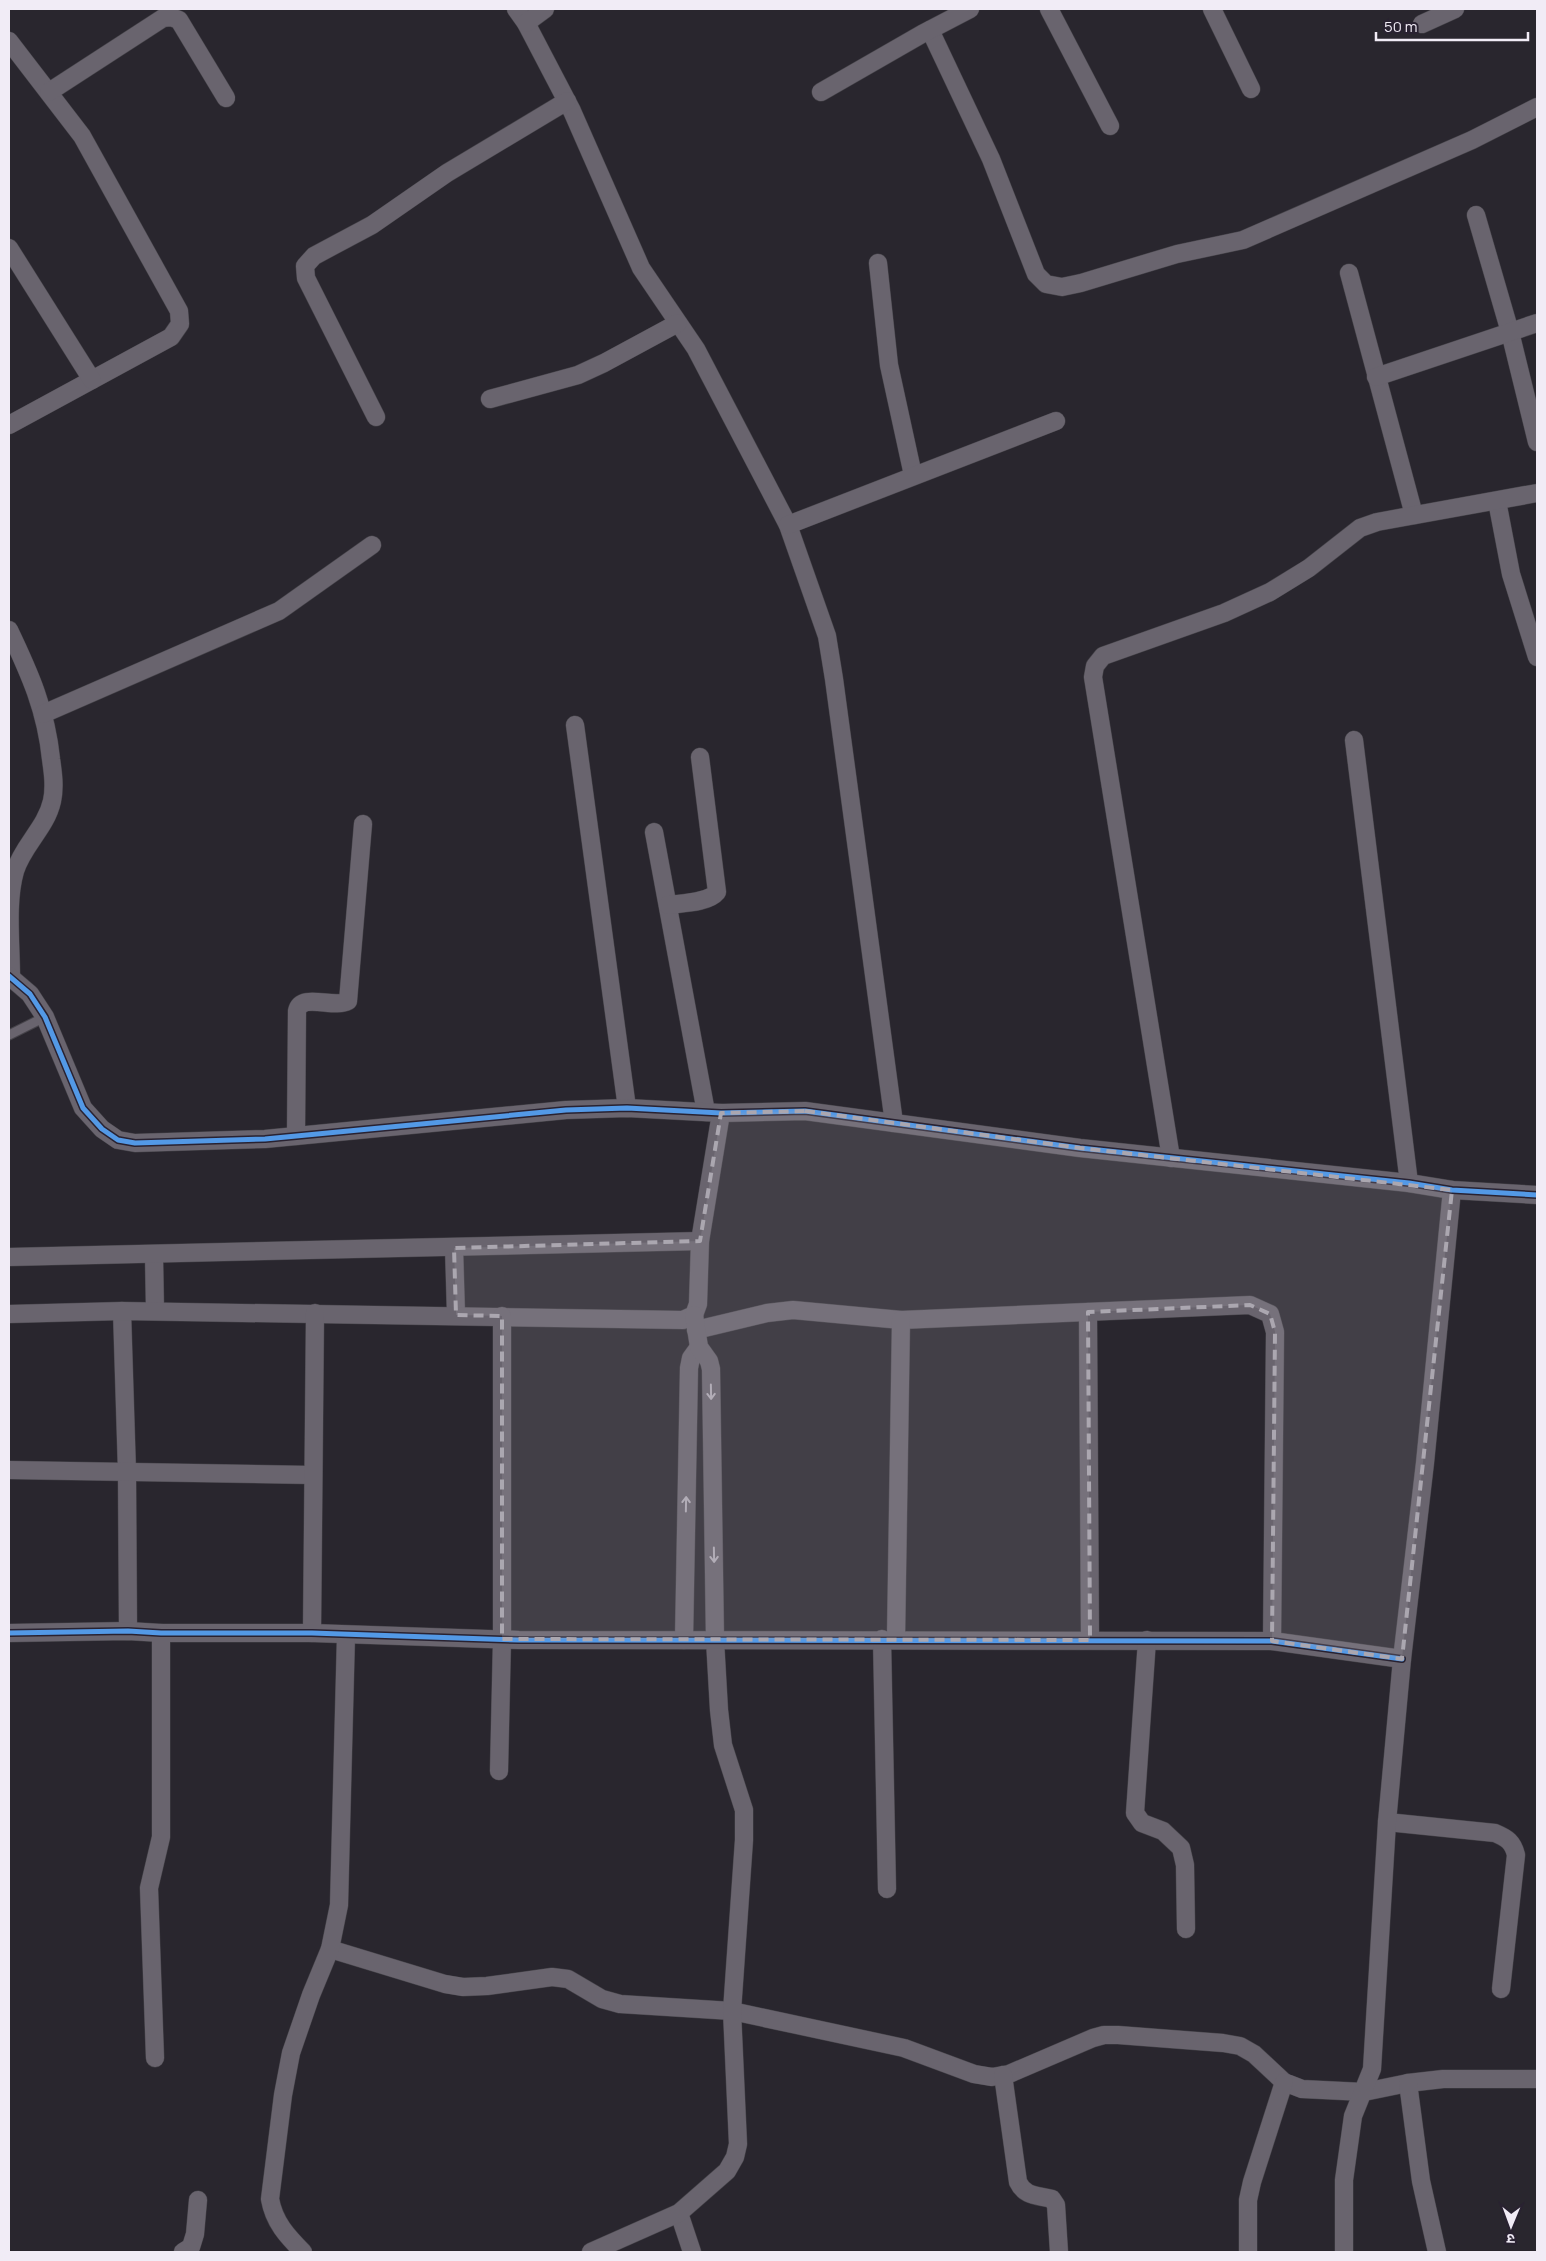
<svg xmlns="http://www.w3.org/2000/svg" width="1546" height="2261" font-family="Manrope,'Noto Sans Devanagari',sans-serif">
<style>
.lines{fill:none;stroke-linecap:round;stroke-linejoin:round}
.service-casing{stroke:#454349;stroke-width:11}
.minor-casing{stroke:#454349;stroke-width:19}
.service{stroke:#69646e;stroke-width:9}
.minor{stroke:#69646e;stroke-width:18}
.cycleway-casing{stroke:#292231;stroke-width:8}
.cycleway{stroke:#5399e6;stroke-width:5}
.oneway{stroke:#b4afb9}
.marked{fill:#aba7b0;fill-opacity:0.2;stroke:#aba7b0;stroke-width:4;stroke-dasharray:10 6;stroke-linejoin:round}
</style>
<rect width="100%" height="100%" fill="#29262e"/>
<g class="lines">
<g class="service-casing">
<path id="service" d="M9,1035L45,1017"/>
</g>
<g class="minor-casing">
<g id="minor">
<path d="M516,9L526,23L572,111L641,268L696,349L788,525L827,636L834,679L894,1123"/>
<path d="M1049,9L1110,126"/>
<path d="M1212,9L1251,89"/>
<path d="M526,23L545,9"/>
<path d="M1422,24L1455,9"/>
<path d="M930,30L991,159L1036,274L1046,284L1062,287L1081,283L1177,254L1243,240L1472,140L1537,107"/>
<path d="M9,41L82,136L179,311L180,324L171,337L9,425"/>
<path d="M49,92L163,18L171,17L179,20L226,98"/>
<path d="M821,92L922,34L970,9"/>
<path d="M1476,215L1510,332L1537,442"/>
<path d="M9,248L92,380"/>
<path d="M878,263L889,365L913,475"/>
<path d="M1349,273L1414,515"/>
<path d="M1376,377L1537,323"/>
<path d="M490,399L578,375L604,363L678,323"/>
<path d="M376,417L306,278L305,266L314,256L372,225L447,173L567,101"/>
<path d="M1497,501L1511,574L1537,657"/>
<path d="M788,525L1056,421"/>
<path d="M9,630C30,674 46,710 51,759C53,773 55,787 52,801C46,828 23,845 15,871C6,902 11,944 11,977"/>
<path d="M43,714L279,611L372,545"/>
<path d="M575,725L627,1108"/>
<path d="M1354,740L1409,1183"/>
<path d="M654,832L706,1112"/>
<path d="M668,905C682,903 708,903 717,892L700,757"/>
<path d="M9,976L30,994L45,1017L83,1108L102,1129L118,1140L135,1143L265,1139L566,1110L627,1108L721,1113L805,1111L1080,1148L1409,1183L1452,1190L1537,1195"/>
<path d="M296,1136L297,1011C301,992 334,1009 348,1001L363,824"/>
<path d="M1171,1158L1093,677L1095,666L1103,656L1224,613L1270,592L1309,568L1360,528L1377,522L1537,493"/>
<path d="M454,1248L456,1315"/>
<path d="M154,1255L155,1311"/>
<path d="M9,1257L700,1241"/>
<path d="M122,1311L127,1472L128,1631"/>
<path d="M1088,1312L1090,1640"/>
<path d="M9,1314L122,1311L683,1320L694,1315L698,1304L700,1241L721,1113"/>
<path d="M696,1330L767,1313L793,1310L901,1320L1250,1305L1270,1314L1275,1332L1272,1641"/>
<path d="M9,1470L313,1475"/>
<path d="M9,1633L128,1631L161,1633H312L519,1640L1272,1641L1402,1659"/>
<path d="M312,1633L315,1313"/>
<path d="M882,1639L887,1889"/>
<path d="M896,1639L901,1320"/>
<path d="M684,1640L689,1368L691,1358L699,1347"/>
<path d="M1147,1640L1135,1813L1142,1823L1163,1831L1181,1848L1185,1865L1186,1929"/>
<path d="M499,1771L502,1639V1316"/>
<path d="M1387,1822L1495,1833C1507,1838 1513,1842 1516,1855L1501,1989"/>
<path d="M330,1949L445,1984L463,1987L487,1986L552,1977L568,1979L602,1999L620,2004L732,2011L904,2048L974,2074L992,2077L1009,2074L1093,2038L1104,2035H1118L1223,2043L1240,2046L1254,2054L1284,2082L1302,2089L1364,2092L1408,2083L1443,2079H1537"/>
<path d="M155,2058L149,1888L161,1837V1633"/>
<path d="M1003,2075L1018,2182C1025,2197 1038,2195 1052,2199L1056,2205L1059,2252"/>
<path d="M1408,2083L1421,2181L1437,2252"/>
<path d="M679,2213L692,2252"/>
<path d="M183,2252L191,2247L195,2234L198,2200"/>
<path d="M303,2252C287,2236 274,2222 270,2199L283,2095L291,2053L311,1995L330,1949L339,1905L346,1635"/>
<path d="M591,2252L679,2213L727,2171L735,2157L738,2144L732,2011L744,1840V1810L723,1745L719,1710L715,1640L711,1369L709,1361L699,1347L694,1315"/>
<path d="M1248,2252V2200L1252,2182L1284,2082"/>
<path d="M1344,2252V2180L1353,2116L1372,2069L1387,1822L1402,1659L1425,1463L1452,1190"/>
</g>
</g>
<use href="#service" class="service"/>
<use href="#minor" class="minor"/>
<g class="cycleway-casing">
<g id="cycleway">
<path d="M9,976L30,994L45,1017L83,1108L102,1129L118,1140L135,1143L265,1139L566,1110L627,1108L721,1113L805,1111L1080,1148L1409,1183L1452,1190L1537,1195"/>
<path d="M9,1633L128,1631L161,1633H312L519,1640L1272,1641L1402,1659"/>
</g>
</g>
<use href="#cycleway" class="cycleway"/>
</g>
<defs><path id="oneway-shaft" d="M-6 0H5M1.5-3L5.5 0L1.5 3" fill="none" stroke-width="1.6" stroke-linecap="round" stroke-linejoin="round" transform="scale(1.25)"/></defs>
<g class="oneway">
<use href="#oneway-shaft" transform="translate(711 1392) rotate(89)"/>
<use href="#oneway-shaft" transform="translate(686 1504) rotate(-89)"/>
<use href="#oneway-shaft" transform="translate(714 1555) rotate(89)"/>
</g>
<path class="marked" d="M805,1111L1080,1148L1452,1190L1402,1659L1272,1641L1275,1332L1270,1314L1250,1305L1088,1312L1090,1640L502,1639V1316L456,1315L454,1248L700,1241L721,1113Z"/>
<rect width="1546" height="2261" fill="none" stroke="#f1ecf6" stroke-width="20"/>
<g transform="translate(1511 2226) rotate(181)" stroke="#292231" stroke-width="4" paint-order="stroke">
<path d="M0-4L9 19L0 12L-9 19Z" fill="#f1ecf6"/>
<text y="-8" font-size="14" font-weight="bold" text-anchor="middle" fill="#f1ecf6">उ</text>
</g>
<path d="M1376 32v8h152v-8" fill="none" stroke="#f1ecf6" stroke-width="2.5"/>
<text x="1384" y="32" font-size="15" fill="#f1ecf6" stroke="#292231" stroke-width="4" paint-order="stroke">50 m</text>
</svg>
